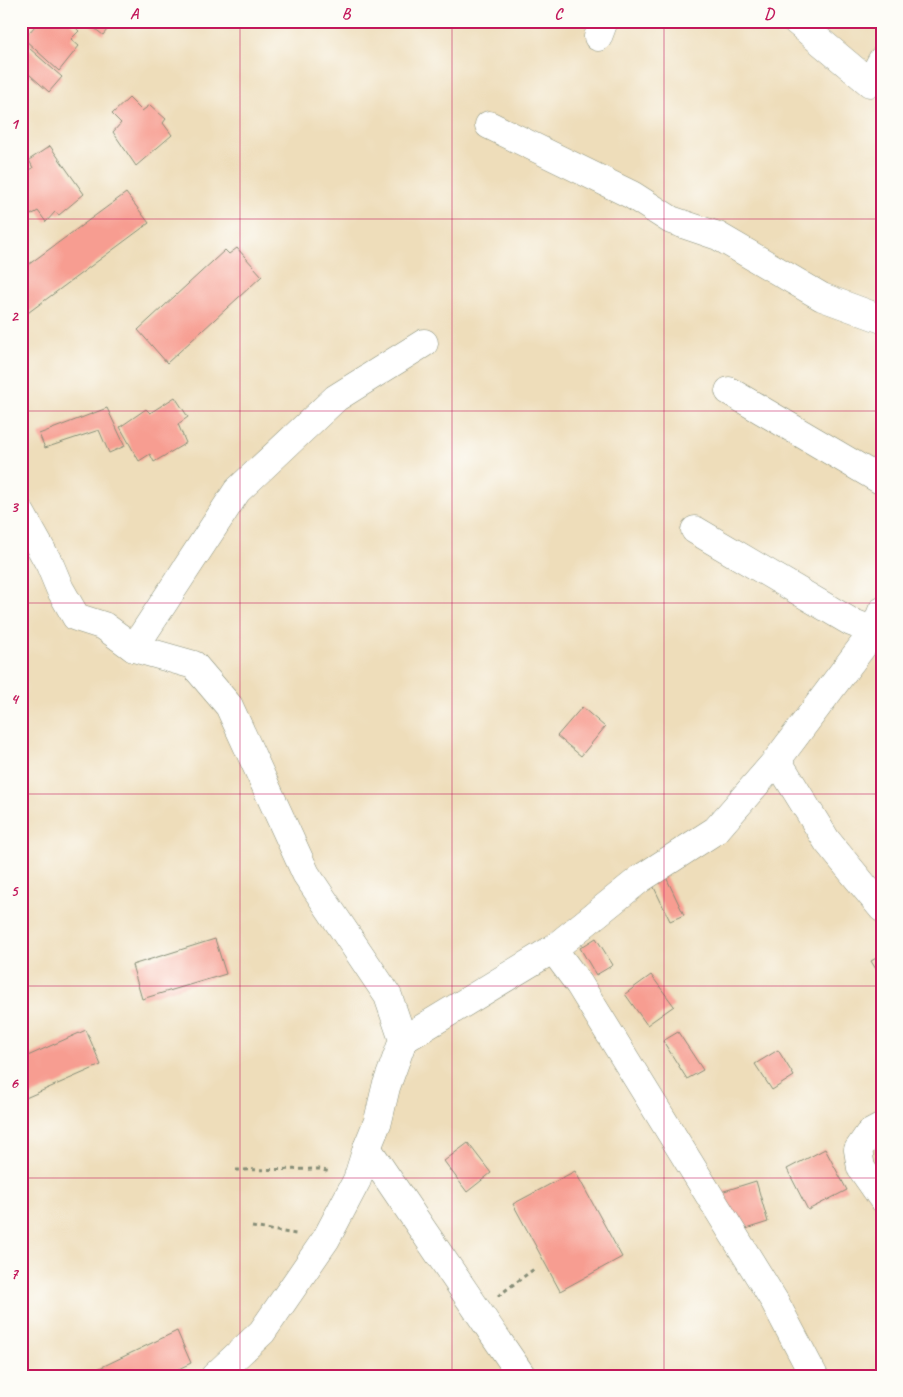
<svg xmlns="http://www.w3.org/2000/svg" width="903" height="1397" font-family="Caveat,sans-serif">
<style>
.building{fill:#f79d91}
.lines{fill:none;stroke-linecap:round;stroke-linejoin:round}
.minor-casing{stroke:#868d77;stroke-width:29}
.path{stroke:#868d77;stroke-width:3;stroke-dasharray:4 4;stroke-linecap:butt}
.minor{stroke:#fff;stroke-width:28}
.grid{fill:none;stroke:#c2185b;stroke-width:1;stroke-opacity:0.55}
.neatline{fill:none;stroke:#c2185b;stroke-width:2}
.grid-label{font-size:16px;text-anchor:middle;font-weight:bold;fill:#c2185b}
</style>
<rect width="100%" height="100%" fill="#fdfcf7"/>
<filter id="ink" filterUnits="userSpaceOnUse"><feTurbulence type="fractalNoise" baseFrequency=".02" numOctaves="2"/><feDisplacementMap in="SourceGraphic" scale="10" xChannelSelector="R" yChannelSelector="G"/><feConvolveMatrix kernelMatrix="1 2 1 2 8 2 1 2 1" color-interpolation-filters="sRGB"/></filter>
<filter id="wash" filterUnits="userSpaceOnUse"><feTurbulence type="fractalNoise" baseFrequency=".0096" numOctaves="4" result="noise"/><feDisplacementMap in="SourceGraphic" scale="20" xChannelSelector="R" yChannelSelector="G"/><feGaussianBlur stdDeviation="1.12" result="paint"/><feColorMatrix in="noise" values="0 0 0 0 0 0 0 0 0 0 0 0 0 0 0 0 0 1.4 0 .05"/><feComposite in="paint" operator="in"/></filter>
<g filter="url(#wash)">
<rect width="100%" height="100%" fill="#eeddba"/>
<g id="blocks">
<g class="building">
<path d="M39,21H69L79,31L71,39L79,46L59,71L24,39Z"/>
<path d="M85,21H114L103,35Z"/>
<path d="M21,41L62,77L49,92L21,67Z"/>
<path d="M129,98L142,111L150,105L166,119L163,123L172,135L136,166L113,132L121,123L112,114Z"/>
<path d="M50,146L84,194L59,215L55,212L46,222L38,211L31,215L21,201V175L33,168L29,160Z"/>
<path d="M126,193L149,223L21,318V270Z"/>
<path d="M237,248L262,276L167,363L138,330L225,250L229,254Z"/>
<path d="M175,397L188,417L178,424L186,443L154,462L150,454L139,461L120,427L146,409L150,413Z"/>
<path d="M107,408L125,446L109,453L99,430L45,448L39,434Z"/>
<path d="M582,707L605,727L581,756L557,736Z"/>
<path d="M665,875L684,915L670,921L651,881Z"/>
<path d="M596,938L613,965L596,975L580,948Z"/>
<path d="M215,939L226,974L142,999L132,965Z"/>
<path d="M882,955V979L871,961Z"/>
<path d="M651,975L674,1006L647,1025L625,994Z"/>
<path d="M86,1030L101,1065L21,1100V1059Z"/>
<path d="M678,1032L703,1070L687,1079L663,1041Z"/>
<path d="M778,1050L794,1076L772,1090L755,1064Z"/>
<path d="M468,1143L491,1173L467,1192L444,1161Z"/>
<path d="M825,1149L847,1190L808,1210L787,1169Z"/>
<path d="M575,1171L622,1257L560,1291L513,1204Z"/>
<path d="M756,1181L768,1222L733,1233L721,1192Z"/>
<path d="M177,1331L191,1363L164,1376H83Z"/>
</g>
</g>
</g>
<g filter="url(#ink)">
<use href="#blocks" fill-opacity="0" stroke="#868d77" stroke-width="1"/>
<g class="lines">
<g class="minor-casing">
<g id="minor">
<path d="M796,21L870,83L882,60"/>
<path d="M598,37L604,21"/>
<path d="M489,125L632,195L671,220L718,236L822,297L882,319"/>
<path d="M729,391L882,481"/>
<path d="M21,513L50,565L60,589L76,617L104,626L134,648L194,665L229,706L306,874L388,996L403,1040L386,1087L378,1121L367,1148L357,1180L326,1239L262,1332L215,1376"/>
<path d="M695,530L851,622L882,634"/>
<path d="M134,648L237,491L336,398L424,343"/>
<path d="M777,760L874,631L882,611"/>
<path d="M553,949L640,879L716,830L777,760L827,841L882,908"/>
<path d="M403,1040L553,949L579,984L775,1302L814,1376"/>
<path d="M882,1127L869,1134L858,1150L861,1168L882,1198"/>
<path d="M367,1148L522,1376"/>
</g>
</g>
<g class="path">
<path d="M236,1170L319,1169L330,1172"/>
<path d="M252,1227L296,1234"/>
<path d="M498,1296L534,1269"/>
</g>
<use href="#minor" class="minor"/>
</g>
</g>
<path class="grid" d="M240,21V1376M452,21V1376M664,21V1376M21,219H882M21,411H882M21,603H882M21,794H882M21,986H882M21,1178H882"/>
<rect width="903" height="1397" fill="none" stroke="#fdfcf7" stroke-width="55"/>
<rect x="28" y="28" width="848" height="1342" class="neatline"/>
<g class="grid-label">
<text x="134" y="19">A</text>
<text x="346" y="19">B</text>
<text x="558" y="19">C</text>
<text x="769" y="19">D</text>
<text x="14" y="129">1</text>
<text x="14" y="321">2</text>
<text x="14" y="512">3</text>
<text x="14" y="704">4</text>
<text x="14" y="896">5</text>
<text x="14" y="1088">6</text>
<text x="14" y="1279">7</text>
</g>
</svg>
